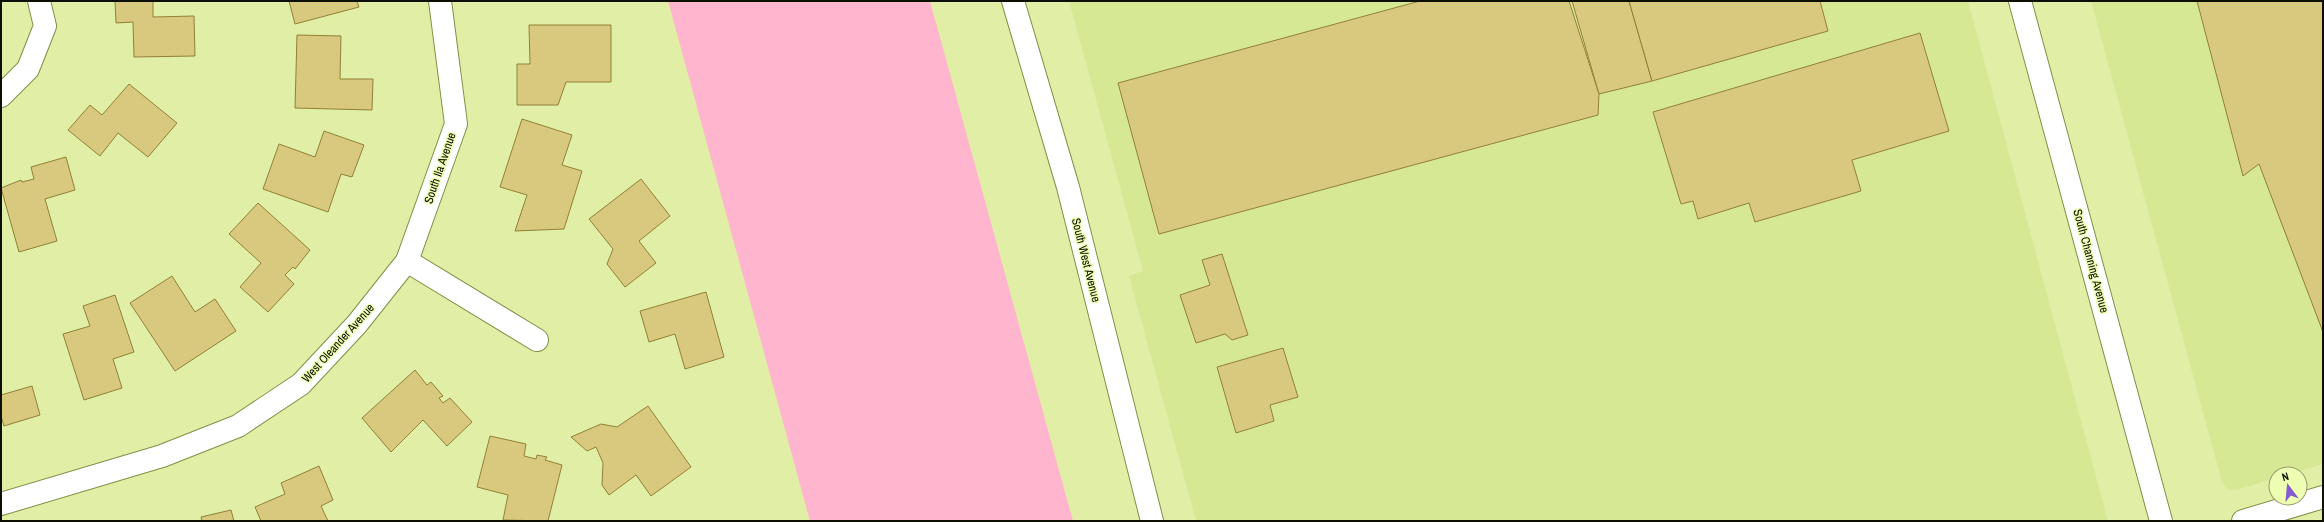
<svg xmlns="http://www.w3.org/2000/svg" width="2324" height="522" font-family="'Archivo Narrow',sans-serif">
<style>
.built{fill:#d7e895}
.green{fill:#ffb5cd}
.building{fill:#d8c97e;stroke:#908136}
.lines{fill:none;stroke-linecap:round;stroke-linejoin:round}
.minor-casing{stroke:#828f48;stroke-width:24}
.tertiary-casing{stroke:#828f48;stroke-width:24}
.minor{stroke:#fff;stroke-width:22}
.tertiary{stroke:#fff;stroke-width:22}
.labels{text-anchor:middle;stroke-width:3;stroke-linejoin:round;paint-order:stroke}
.street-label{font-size:12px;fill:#0c0f00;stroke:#edfdb2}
</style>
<rect width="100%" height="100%" fill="#e0efa5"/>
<g class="built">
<path d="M1069,1H1968L2108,521H1196L1129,276L1143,271Z"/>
<path d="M2091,1H2323V464L2290,474H2276V478L2236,490L2227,489L2222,482Z"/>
</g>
<path class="green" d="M668,1H930L1073,521H810Z"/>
<g class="building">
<path d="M115,1H153V17L194,16L195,56L134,57L133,22L116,23Z"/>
<path d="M289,1H357L359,7L295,24Z"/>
<path d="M1420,1H1569L1599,94L1598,115L1159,234L1118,83Z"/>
<path d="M1572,1H1629L1652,81L1599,94Z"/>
<path d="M1629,1H1820L1828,31L1652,81Z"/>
<path d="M2197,1H2323V332L2259,164L2243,176Z"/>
<path d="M529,25H611V82H566L558,105H517V64H530Z"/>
<path d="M1920,33L1949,131L1852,160L1861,191L1755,222L1749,203L1698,219L1693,201L1681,204L1653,112Z"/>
<path d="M297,35L341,36L340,79H373L372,110L295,108Z"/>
<path d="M129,84L177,123L148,157L118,133L100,156L68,130L90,105L102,115Z"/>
<path d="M522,119L572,135L562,165L582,171L564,229L515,231L527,195L500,187Z"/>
<path d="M324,131L364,145L352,177L341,174L328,212L263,189L279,144L315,157Z"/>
<path d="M66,157L75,190L45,199L57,241L19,252L1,188L21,180L22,182L34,179L31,167Z"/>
<path d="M641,179L670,216L639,241L656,263L625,287L607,264L613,249L589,219Z"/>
<path d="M258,203L310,250L295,269L293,267L285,275L294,284L268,312L240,287L261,263L229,234Z"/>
<path d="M1222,254L1248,335L1232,340L1225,334L1196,343L1180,295L1210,285L1202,260Z"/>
<path d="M172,276L195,312L215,299L236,331L175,371L130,303Z"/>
<path d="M706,292L724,357L685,369L675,334L649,342L640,311Z"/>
<path d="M115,295L134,352L113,359L122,388L84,400L63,334L90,326L83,306Z"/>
<path d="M1283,348L1298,397L1270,405L1274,421L1236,433L1217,367Z"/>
<path d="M415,370L427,385L431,382L443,396L439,398L443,403L450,398L472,422L447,446L423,420L391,452L362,418Z"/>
<path d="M32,386L40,415L4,426L1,416V395Z"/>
<path d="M648,406L691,467L651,496L636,475L609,495L602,485L603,463L596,447L587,451L571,437L601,424L617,427Z"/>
<path d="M490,436L526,444L524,456L536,459L537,455L547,457L545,460L562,465L548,521L503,520L508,495L477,487Z"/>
<path d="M319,466L333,500L321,506L328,521H261L255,507L285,494L281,483Z"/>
<path d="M231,510L234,521H202L201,517Z"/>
</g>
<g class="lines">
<g class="minor-casing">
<g id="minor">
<path d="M2020,1L2161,521"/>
<path d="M1,96L28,69L45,26L39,1"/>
<path d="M407,261L537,340"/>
<path d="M1,504L162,456L238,426L301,384L357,324L407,261L456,124L440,1"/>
<path d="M2243,521L2323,497"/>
</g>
</g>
<g class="tertiary-casing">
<path id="tertiary" d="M1013,1L1068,187L1152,521"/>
</g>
<use href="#minor" class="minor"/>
<use href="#tertiary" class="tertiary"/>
</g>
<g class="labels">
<g class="street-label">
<text transform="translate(440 168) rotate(-71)" y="4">South Ila Avenue</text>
<text transform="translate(1086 260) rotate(76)" y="4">South West Avenue</text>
<text transform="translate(2091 261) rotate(75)" y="4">South Channing Avenue</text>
<text transform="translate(338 343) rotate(-48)" y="4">West Oleander Avenue</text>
</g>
</g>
<rect width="2324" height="522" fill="none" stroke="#0c0f00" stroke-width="4"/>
<g transform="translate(2288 486) rotate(344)"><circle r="19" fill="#edfdb2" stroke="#939e6b"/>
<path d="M0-3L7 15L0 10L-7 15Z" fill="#8658d1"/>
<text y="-6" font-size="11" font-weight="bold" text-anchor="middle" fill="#0c0f00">N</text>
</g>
</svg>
